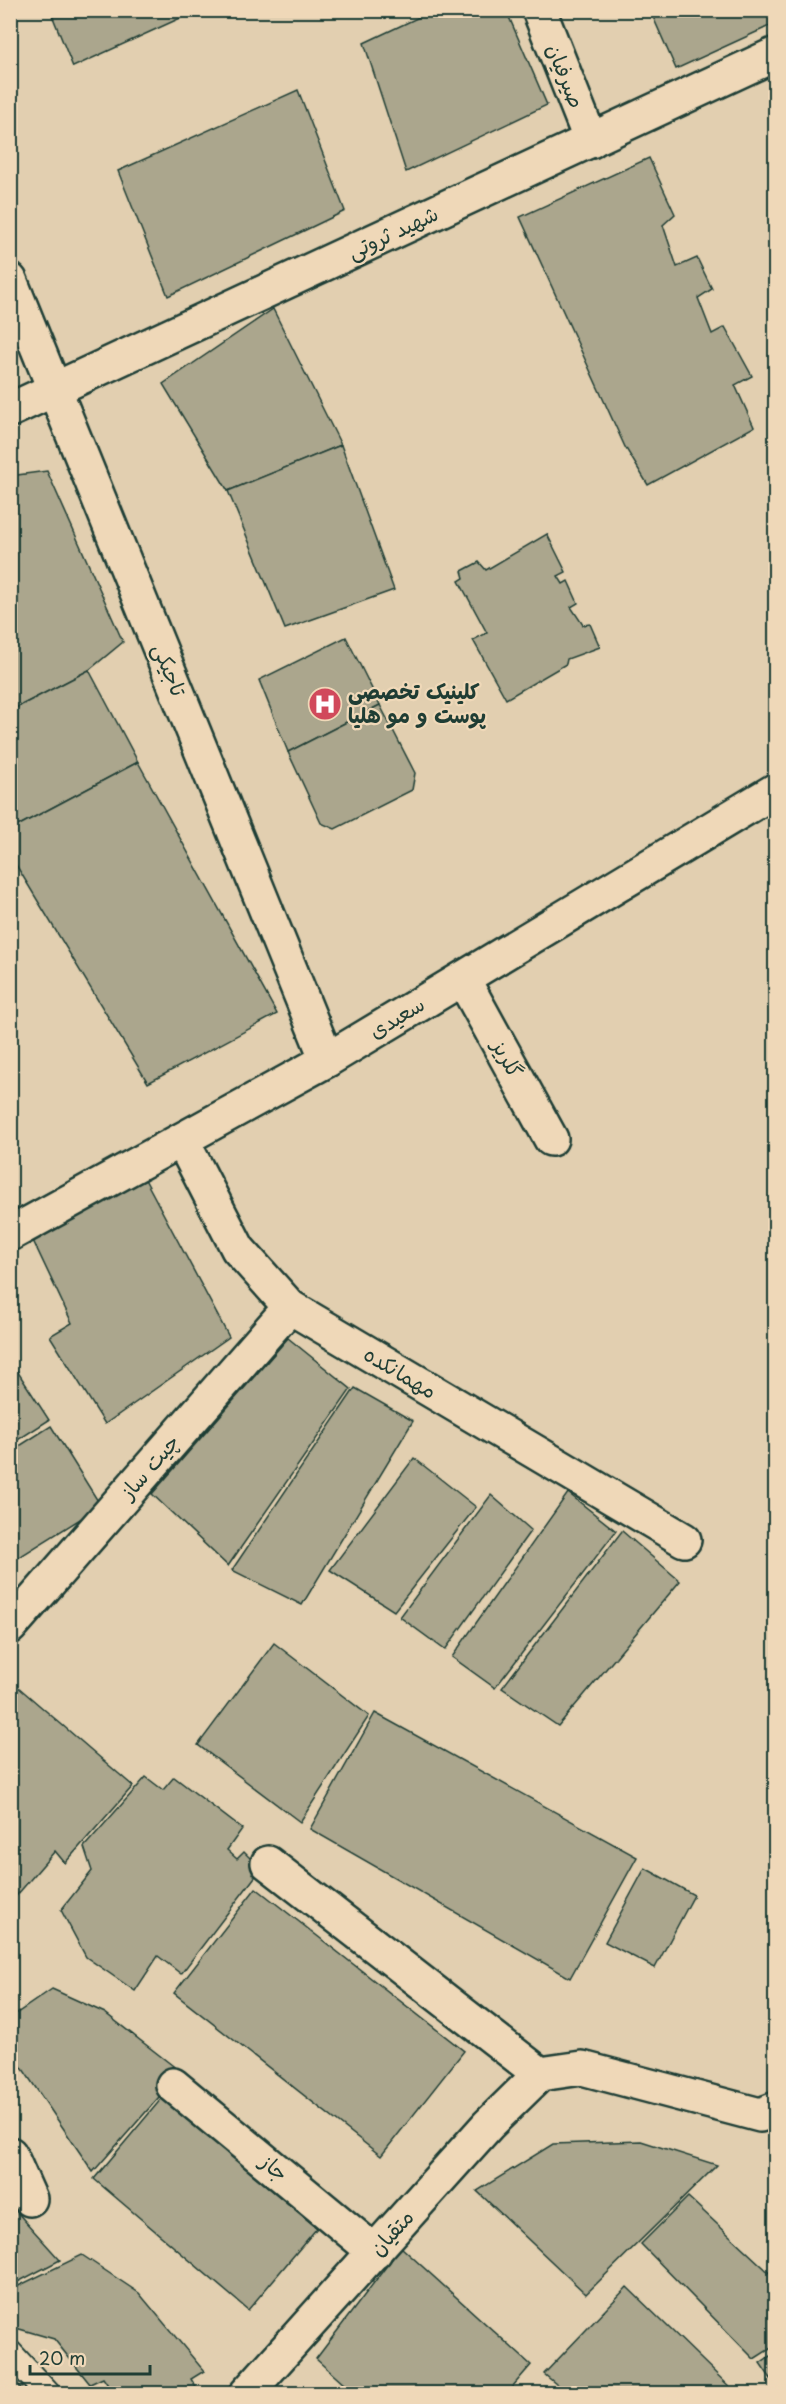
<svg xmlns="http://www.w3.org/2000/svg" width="786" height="2404" font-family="'Playpen Sans','Playpen Sans Arabic',sans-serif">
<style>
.building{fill:#aba68d;stroke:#1f3d34;stroke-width:1.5}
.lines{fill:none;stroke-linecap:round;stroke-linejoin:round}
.lane-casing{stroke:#1f3d34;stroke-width:28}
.street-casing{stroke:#1f3d34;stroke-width:38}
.lane{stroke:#efd8b8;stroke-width:24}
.street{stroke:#efd8b8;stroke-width:33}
.labels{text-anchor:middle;stroke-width:4.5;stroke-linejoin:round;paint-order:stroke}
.street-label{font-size:21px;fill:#1f3d34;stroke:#efd8b8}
.poi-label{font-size:21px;font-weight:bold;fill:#1f3d34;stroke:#efd8b8;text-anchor:start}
</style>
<rect width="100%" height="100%" fill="#e2cfb0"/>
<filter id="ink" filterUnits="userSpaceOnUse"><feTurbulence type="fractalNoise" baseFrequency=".0167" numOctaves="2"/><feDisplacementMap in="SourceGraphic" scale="12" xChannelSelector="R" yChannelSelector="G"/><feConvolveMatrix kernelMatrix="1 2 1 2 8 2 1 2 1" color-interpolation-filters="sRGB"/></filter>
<g filter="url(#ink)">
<g class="building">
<path d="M50,10H198L73,67Z"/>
<path d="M434,10H506L547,105L406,172L364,43Z"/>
<path d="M650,10H776V23L676,69Z"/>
<path d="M298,90L345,211L168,296L118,171Z"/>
<path d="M649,158L675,214L663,225L677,267L697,258L712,289L698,298L712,334L725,327L752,376L735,385L754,427L648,485L625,447L520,217Z"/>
<path d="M273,309L341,445L228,491L163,384Z"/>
<path d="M341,445L394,590L285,629L228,491Z"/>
<path d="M47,471L123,642L89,670L10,711V476Z"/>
<path d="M547,534L566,572L558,576L563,584L568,581L578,603L571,607L583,625L590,624L600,647L567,659L566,664L506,699L473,640L487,633L459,581L464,578L462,571L479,562L486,570Z"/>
<path d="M346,637L380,705L288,752L259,680Z"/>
<path d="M89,670L138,762L10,830V711Z"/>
<path d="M380,705L415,773L412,790L335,829L321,823L288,752Z"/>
<path d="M138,762L277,1014L148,1083L10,855V830Z"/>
<path d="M139,1168L229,1337L105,1424L50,1336L72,1323L29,1232Z"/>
<path d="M288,1338L351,1389L228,1566L152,1494Z"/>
<path d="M10,1360L49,1420L10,1445Z"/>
<path d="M355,1388L413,1421L302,1605L232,1570Z"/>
<path d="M51,1426L101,1506L10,1563V1452Z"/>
<path d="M414,1458L476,1507L394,1611L330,1570Z"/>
<path d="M568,1493L616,1531L495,1688L452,1657Z"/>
<path d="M491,1495L531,1530L445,1650L400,1617Z"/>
<path d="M622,1531L680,1581L558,1726L502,1688Z"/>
<path d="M274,1643L369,1716L300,1822L198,1745Z"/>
<path d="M10,1680L133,1786L65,1863L55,1851L11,1902Z"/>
<path d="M375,1713L637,1857L570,1978L310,1829Z"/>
<path d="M146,1777L163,1790L174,1777L242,1829L227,1850L237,1859L244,1852L261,1869L181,1974L158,1956L135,1991L86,1957L61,1910L92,1871L84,1847Z"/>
<path d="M645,1868L694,1895L655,1968L605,1942Z"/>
<path d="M256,1888L464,2051L381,2156L174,1993Z"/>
<path d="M52,1989L105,2013L181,2072L93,2172L10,2050V2018Z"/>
<path d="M162,2098L317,2228L248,2310L94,2179Z"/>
<path d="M641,2141L717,2165L586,2294L477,2191L553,2144Z"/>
<path d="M688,2197L776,2279V2345L754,2359L641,2244Z"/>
<path d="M15,2210L60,2260L10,2286V2212Z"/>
<path d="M401,2247L531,2365L506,2394H355L316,2359Z"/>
<path d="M82,2255L139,2293L204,2371L191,2379L197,2389L191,2394H114L103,2378L90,2384L54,2339L16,2328L10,2322V2290Z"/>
<path d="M627,2287L734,2391L729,2394H568L544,2374Z"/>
<path d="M776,2352V2386L760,2363Z"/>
<path d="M10,2376L26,2394H10Z"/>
</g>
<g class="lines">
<g class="lane-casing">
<path id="lane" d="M10,2353L48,2394"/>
</g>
<g class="street-casing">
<g id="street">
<path d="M539,10L591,141"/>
<path d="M10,280L327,1060"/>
<path d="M10,410L776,54"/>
<path d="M463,979L551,1139"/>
<path d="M182,1140L238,1249L290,1307L684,1540"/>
<path d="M10,1234L327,1060L776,790"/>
<path d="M10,1627L290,1307"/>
<path d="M268,1863L540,2074"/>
<path d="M173,2085L375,2252"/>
<path d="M10,2154L30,2199"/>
<path d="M246,2394L488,2125L540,2074L582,2068L760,2115L776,2109"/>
</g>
</g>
<use href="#lane" class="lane"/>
<use href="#street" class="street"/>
</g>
</g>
<defs>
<g id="hospital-disc" transform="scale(1.725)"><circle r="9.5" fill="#d1495b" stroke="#efd8b8"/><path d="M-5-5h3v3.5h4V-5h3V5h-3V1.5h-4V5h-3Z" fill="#fff"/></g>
</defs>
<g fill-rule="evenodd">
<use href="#hospital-disc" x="325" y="704"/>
</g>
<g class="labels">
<g class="street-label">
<text transform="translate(565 76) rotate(68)" y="7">صیرفیان</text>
<text transform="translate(393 233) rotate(-25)" y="7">شهید ثروتی</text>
<text transform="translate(169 670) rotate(68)" y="7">تاجیکی</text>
<text transform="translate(397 1018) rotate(-31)" y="7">سعیدی</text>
<text transform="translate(507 1059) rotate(61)" y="7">گلریز</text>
<text transform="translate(400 1373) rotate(31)" y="7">مهمانکده</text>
<text transform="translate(150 1467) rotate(-49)" y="7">چیت ساز</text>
<text transform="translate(274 2168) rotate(40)" y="7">جاز</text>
<text transform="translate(392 2233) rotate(-48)" y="7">متقیان</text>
</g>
<g class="poi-label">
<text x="348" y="699">کلینیک تخصصی<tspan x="348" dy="24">پوست و مو هلیا</tspan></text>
</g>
</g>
<rect width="786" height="2404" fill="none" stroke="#efd8b8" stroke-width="36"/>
<rect x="18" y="18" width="750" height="2368" fill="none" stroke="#1f3d34" stroke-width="2" filter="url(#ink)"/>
<path d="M30 2365v9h120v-9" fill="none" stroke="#1f3d34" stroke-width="3"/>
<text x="39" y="2365" font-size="18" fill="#1f3d34" stroke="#efd8b8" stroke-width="4.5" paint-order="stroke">20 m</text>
</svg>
